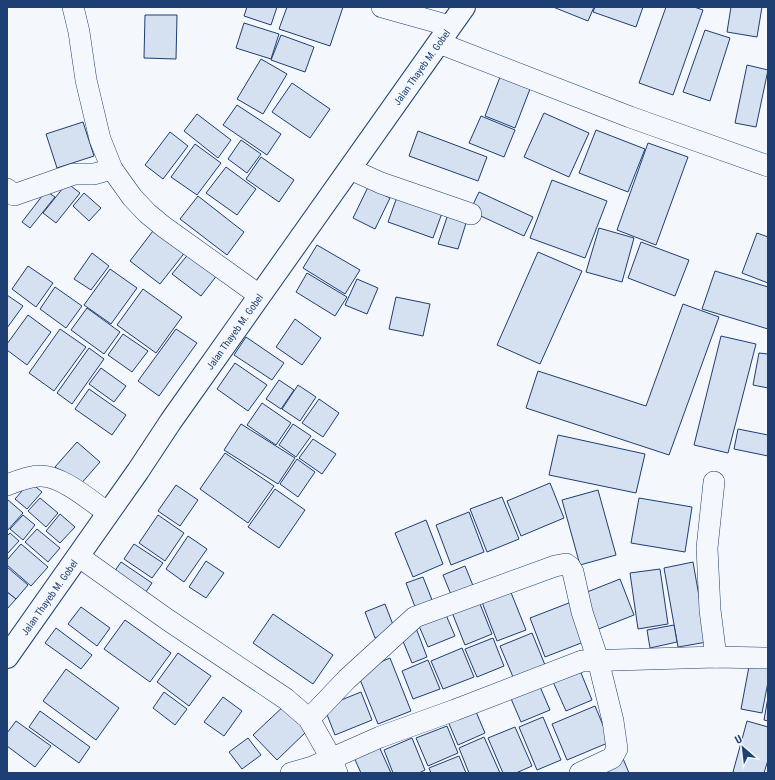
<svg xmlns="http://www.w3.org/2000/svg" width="775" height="780" font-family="'Roboto Condensed',sans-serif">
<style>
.building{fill:#d5e0f0;stroke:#1d3f73}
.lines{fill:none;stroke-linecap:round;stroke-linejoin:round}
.minor-casing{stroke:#1d3f73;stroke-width:22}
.primary-casing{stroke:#1d3f73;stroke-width:24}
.minor{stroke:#f4f7fb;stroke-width:21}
.primary{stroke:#f4f7fb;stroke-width:22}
.labels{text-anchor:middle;stroke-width:3;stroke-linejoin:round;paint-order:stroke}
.street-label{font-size:10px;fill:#1d3f73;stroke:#f4f7fb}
</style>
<rect width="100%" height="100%" fill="#f4f7fb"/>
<g class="building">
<path d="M247,7H277L271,25L244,16Z"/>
<path d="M287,7H343L330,46L279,29Z"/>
<path d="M553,7H594L588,21Z"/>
<path d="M595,7H643L636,27L593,12Z"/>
<path d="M666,7H694L703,10L673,95L639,83Z"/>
<path d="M731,7H762L757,37L727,32Z"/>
<path d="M145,15H177L176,59L144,58Z"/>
<path d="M244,23L279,34L271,59L236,48Z"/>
<path d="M705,30L730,38L710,101L683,92Z"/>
<path d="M281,35L314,47L305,72L271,60Z"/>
<path d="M261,59L287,74L263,114L237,99Z"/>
<path d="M747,65L768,70L756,127L735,123Z"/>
<path d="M500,77L530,89L515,128L485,116Z"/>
<path d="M292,83L330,109L310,138L272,112Z"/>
<path d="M237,105L281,134L267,155L223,125Z"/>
<path d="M544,113L589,133L569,177L524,157Z"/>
<path d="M197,114L231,140L218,158L184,131Z"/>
<path d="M481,116L515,130L504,157L469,143Z"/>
<path d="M83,122L94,156L57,168L46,134Z"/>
<path d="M596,130L645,149L628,192L579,173Z"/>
<path d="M418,131L487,157L478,181L409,156Z"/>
<path d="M170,132L188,146L163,179L145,165Z"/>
<path d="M241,140L261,154L247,173L228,159Z"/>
<path d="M648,143L688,157L656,245L617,230Z"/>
<path d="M195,144L221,163L197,195L171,177Z"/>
<path d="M261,157L294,180L279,202L246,179Z"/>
<path d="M226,167L256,189L237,215L206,193Z"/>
<path d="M552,180L607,201L585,258L530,238Z"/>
<path d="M67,183L80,193L56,223L43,213Z"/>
<path d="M368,187L390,198L375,229L353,218Z"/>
<path d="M46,191L55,197L30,228L22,222Z"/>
<path d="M479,192L533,217L524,236L470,211Z"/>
<path d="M84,193L101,208L89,221L73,206Z"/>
<path d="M198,196L244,232L227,255L180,219Z"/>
<path d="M397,197L442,213L433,238L388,222Z"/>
<path d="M448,214L467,220L458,249L438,244Z"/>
<path d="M156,227L186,251L160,284L130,261Z"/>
<path d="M599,228L634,238L622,282L586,272Z"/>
<path d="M757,233L768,237V283L742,273Z"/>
<path d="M641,242L689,260L675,296L628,278Z"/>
<path d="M317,245L360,270L345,294L303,268Z"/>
<path d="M190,252L218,274L201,296L172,274Z"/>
<path d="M538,252L582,271L540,364L497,345Z"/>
<path d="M92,253L109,266L91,290L74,279Z"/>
<path d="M28,266L53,283L36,307L12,289Z"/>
<path d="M110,269L137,288L111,324L84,305Z"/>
<path d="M715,271L768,287V329L702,309Z"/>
<path d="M307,273L347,297L335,316L296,292Z"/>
<path d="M357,279L378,288L367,314L345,305Z"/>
<path d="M55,287L82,306L66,328L40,309Z"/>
<path d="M143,289L182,317L156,353L117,325Z"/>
<path d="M7,295L23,306L7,328Z"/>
<path d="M396,297L430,304L423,336L389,329Z"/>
<path d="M683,304L719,317L669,455L526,408L538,371L646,406Z"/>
<path d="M87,308L120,332L104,354L71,330Z"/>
<path d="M28,315L51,332L27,365L7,350V344Z"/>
<path d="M295,319L321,338L302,365L276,347Z"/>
<path d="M60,329L86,347L54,391L29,373Z"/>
<path d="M176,329L197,343L159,396L138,381Z"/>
<path d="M123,334L148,351L132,372L108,355Z"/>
<path d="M721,336L756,344L728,453L694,445Z"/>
<path d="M246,337L284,363L272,380L234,355Z"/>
<path d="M89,348L104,359L72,404L57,393Z"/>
<path d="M759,353L768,354V388L753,385Z"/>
<path d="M235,363L267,385L248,411L217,389Z"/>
<path d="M101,368L126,386L114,402L89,384Z"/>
<path d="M279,380L294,390L281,409L266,399Z"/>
<path d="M298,385L316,397L300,421L282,409Z"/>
<path d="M89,389L126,415L112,435L75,409Z"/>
<path d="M319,399L339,413L323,437L302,423Z"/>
<path d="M262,403L291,423L276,445L247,425Z"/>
<path d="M241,424L295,458L278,484L224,450Z"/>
<path d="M293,424L311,436L296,457L279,445Z"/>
<path d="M738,429L768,435V456L734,449Z"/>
<path d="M558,435L645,454L636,493L549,475Z"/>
<path d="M313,439L336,454L322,474L299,458Z"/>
<path d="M77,442L100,462L79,486L55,467Z"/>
<path d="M225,453L274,486L248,523L200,489Z"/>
<path d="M297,459L315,472L298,497L280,484Z"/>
<path d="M30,482L42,492L27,509L15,499Z"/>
<path d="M550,483L564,518L521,536L507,501Z"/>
<path d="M176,485L198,500L180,526L158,511Z"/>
<path d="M275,489L305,510L279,548L248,527Z"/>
<path d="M598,490L616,555L580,565L562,500Z"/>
<path d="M502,497L519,539L487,552L470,509Z"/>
<path d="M40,498L58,513L46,527L28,511Z"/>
<path d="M639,498L692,507L685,552L631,543Z"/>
<path d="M7,499L23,513L7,531Z"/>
<path d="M469,512L484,552L451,565L436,525Z"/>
<path d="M60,514L75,527L60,543L46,531Z"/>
<path d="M23,515L35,525L23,540L10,529Z"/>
<path d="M158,515L184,533L165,561L139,543Z"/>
<path d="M426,520L443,564L413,577L395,533Z"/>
<path d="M37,529L60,548L48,562L25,542Z"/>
<path d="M10,533L19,541L7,554V536Z"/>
<path d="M188,536L207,549L184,582L166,569Z"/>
<path d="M21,544L48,567L31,586L7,565V560Z"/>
<path d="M134,544L163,563L152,578L124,559Z"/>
<path d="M206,561L224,573L206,598L189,587Z"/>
<path d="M121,562L152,583L141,599L110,578Z"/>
<path d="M693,562L707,642L678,647L664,568Z"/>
<path d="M465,566L474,588L452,597L443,575Z"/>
<path d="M7,567L28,585L16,599L7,592Z"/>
<path d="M660,569L668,624L638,629L630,573Z"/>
<path d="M423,577L434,605L417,612L406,583Z"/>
<path d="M620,579L634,615L591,632L577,596Z"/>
<path d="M508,585L526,630L497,641L480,597Z"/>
<path d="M7,592L16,599L7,609Z"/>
<path d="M478,599L492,634L465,645L451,610Z"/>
<path d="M574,601L589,640L545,657L530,618Z"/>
<path d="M385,604L395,630L375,638L365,612Z"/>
<path d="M81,607L110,628L97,646L68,624Z"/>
<path d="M443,608L455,636L428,647L416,619Z"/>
<path d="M273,614L333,655L313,684L253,643Z"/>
<path d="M125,620L171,653L150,682L104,649Z"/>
<path d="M674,625L677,642L650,648L647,630Z"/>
<path d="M56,628L92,655L81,669L45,643Z"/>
<path d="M416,628L427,657L412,663L400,634Z"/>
<path d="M532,633L545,665L513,677L500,646Z"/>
<path d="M493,638L504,666L477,677L465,649Z"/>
<path d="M462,648L474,677L443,689L431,661Z"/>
<path d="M178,653L211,676L189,706L157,682Z"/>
<path d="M390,658L411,711L378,724L357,672Z"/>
<path d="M428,660L440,689L413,699L402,671Z"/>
<path d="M750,661L768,664V682L762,713L741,709Z"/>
<path d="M577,663L592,700L566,711L550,675Z"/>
<path d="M66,669L119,708L96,740L43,701Z"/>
<path d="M538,682L550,710L521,722L509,694Z"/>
<path d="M164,692L187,709L175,725L153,708Z"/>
<path d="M361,692L372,720L335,735L324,707Z"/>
<path d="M223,697L242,711L224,736L204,722Z"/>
<path d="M768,697V721L764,720Z"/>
<path d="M286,704L309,729L277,760L253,735Z"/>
<path d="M595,706L610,742L567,760L552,724Z"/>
<path d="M474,707L485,733L458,745L447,719Z"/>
<path d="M40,711L90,747L79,763L29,727Z"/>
<path d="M543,717L561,760L537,770L519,727Z"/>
<path d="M16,721L51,746L35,767L7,746V733Z"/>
<path d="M747,721L768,727V760L764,773H737L733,772Z"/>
<path d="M447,726L458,753L428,766L416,738Z"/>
<path d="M515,727L532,766L516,773H503L488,738Z"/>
<path d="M484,737L500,773H469L459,748Z"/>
<path d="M248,738L261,755L242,769L229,752Z"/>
<path d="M412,738L425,770L419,773H393L384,750Z"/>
<path d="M377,742L391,773H361L352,753Z"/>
<path d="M459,756L466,773H431L429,768Z"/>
<path d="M622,756L629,773H593Z"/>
</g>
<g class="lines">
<g class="minor-casing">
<g id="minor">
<path d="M73,7L79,32L86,80L100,139L112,169L132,197L147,213L164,227L259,295"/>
<path d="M382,7L450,26"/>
<path d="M439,43L630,117L768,166"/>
<path d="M350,169L381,183L471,214"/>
<path d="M7,189L14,195L74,174H94L112,169"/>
<path d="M714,482L707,548L710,610L716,657"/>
<path d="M7,485C17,481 29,476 40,476C61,475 91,501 108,513"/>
<path d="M78,556L168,620L286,699L309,719L331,758L337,773"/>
<path d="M309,719L347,679L415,617L555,566L566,564L570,567L573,572L582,612L598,660L613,721L617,749L612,758L580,773"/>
<path d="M291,773L312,767L380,737L455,710L582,661L716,657L768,658"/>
</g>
</g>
<g class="primary-casing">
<g id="primary">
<path id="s1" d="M7,657L138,471L171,421L464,7"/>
</g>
</g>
<use href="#minor" class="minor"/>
<use href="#primary" class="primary"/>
</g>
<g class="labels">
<g class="street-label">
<text dy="4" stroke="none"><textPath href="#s1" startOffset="721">Jalan Thayeb M. Gobel</textPath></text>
<text dy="4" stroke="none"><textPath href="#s1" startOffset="397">Jalan Thayeb M. Gobel</textPath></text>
<text dy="4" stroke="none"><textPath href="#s1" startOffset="73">Jalan Thayeb M. Gobel</textPath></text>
</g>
</g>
<rect width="775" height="780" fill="none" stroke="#1d3f73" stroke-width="16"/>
<g transform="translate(743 748) rotate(332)" stroke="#f4f7fb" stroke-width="3" paint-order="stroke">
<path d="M0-3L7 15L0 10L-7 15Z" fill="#1d3f73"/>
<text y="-6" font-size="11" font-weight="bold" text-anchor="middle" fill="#1d3f73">U</text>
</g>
</svg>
